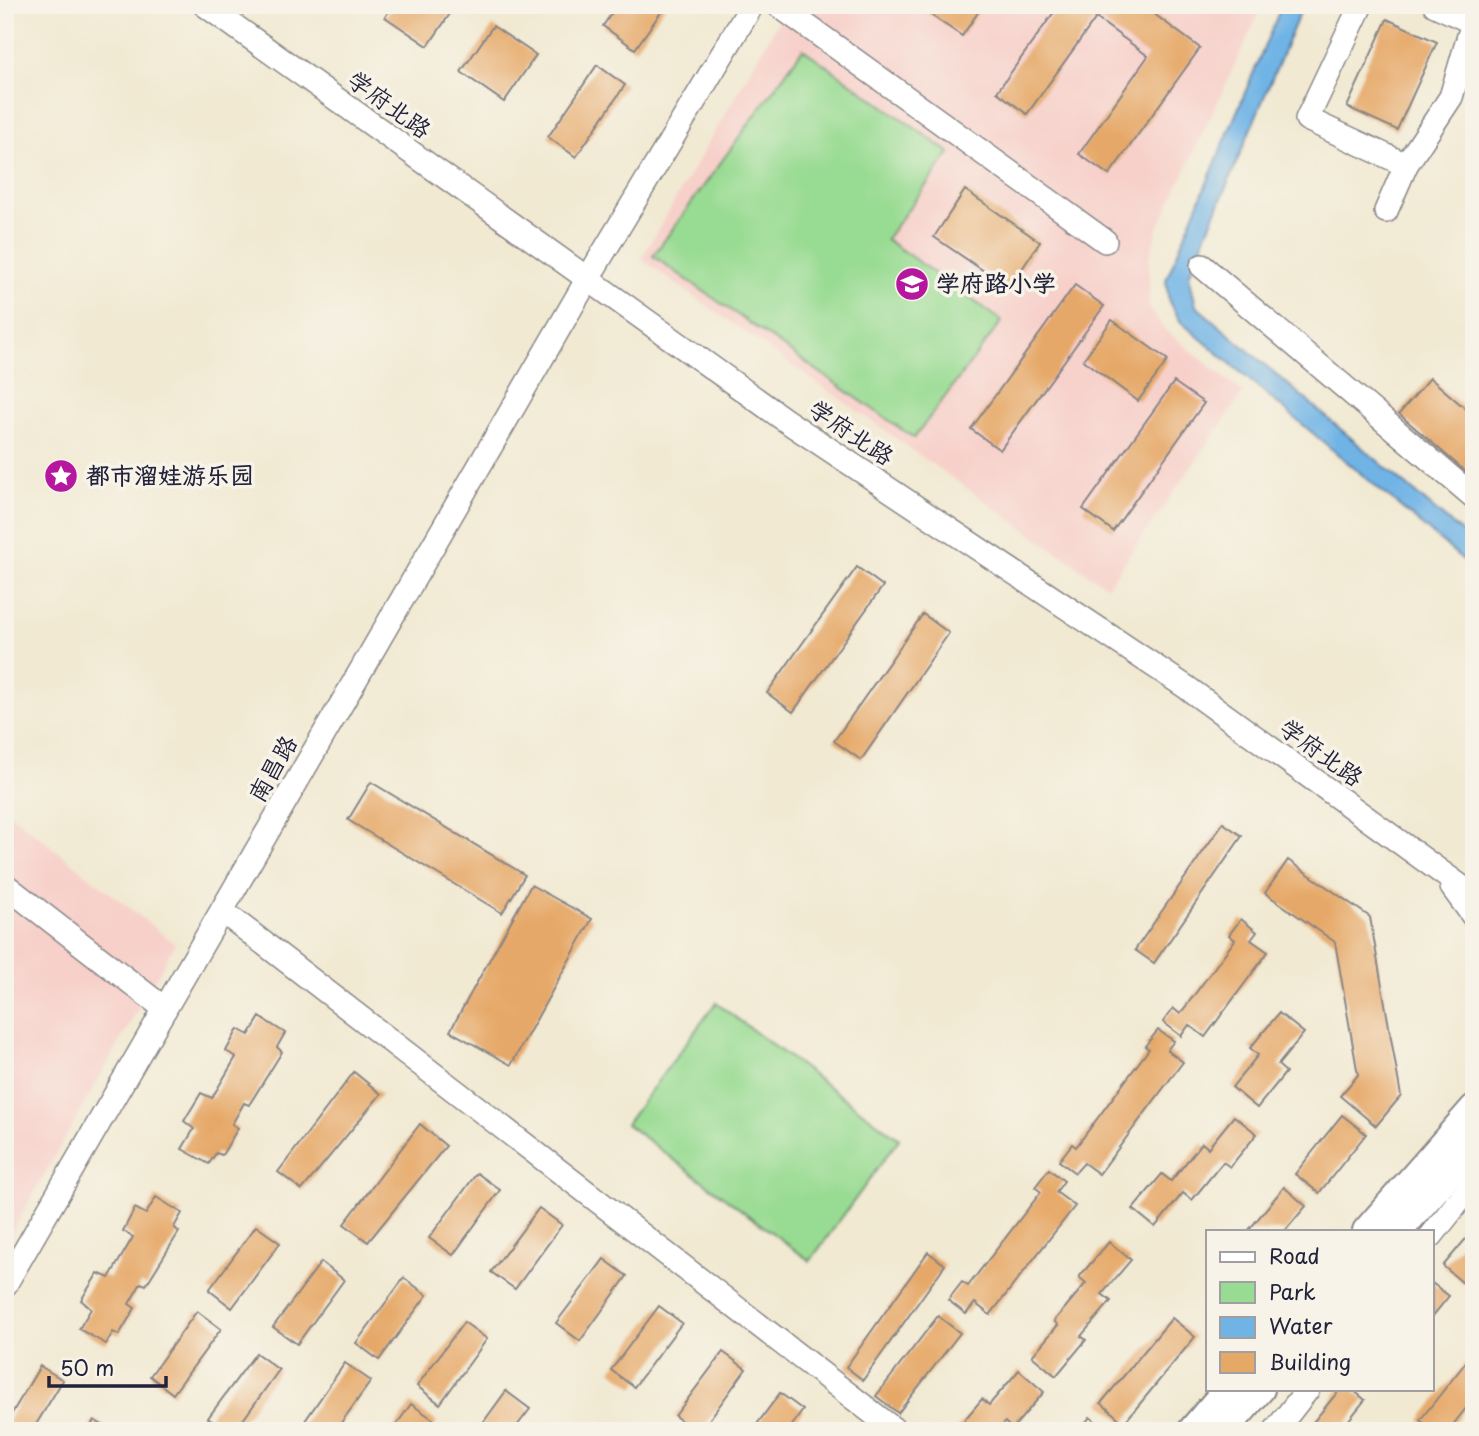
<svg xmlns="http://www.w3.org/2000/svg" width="1479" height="1436" font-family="'Playpen Sans','LXGW WenKai TC',sans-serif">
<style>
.built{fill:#f7d0ca}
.green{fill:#98db92;stroke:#5d7e66;stroke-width:2}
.water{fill:#70b4e6;stroke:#496b90;stroke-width:2}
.building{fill:#e6a867}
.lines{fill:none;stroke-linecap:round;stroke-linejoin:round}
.minor-casing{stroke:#8a8686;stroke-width:26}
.major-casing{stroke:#8a8686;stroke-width:32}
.minor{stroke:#fff;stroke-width:23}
.major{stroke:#fff;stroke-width:28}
.labels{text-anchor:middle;stroke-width:7;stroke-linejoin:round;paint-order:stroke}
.street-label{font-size:24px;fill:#22223b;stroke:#f7f3e8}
.poi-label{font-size:24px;font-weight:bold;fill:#22223b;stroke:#f7f3e8;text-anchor:start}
</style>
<rect width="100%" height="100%" fill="#f7f3e8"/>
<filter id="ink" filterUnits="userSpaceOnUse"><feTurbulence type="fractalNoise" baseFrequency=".0143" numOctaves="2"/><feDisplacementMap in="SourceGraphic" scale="14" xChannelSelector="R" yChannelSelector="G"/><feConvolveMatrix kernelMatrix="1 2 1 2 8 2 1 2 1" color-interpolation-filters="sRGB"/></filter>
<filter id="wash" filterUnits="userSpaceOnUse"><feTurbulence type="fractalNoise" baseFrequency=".00686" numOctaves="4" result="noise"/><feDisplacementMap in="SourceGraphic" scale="28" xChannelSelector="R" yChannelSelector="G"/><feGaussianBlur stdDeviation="1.57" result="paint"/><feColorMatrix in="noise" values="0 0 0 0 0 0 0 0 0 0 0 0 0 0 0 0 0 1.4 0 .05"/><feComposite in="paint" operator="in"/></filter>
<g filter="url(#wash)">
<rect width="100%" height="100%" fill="#f1e9d2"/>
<g class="built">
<path d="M788,5H1263L1158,228L1149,259V308L1165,330L1243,393L1107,587L641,259Z"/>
<path d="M5,810L175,944L5,1244Z"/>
</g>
<g class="green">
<path d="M803,49L950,153L886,239L1002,321L914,438L653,256Z"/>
<path d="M716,1003L899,1139L810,1261L626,1124Z"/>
</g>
<path class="water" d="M1282,5H1303L1189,275L1196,306L1474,543V569L1181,322L1169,302L1166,280Z"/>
<g id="blocks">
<g class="building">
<path d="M393,5H456L428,46L385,17Z"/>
<path d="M617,5H666L635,49L603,26Z"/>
<path d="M916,5H983L962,36Z"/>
<path d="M1059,5H1142L1200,48L1109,175L1079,154L1148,56L1096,18L1027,114L997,92Z"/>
<path d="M1387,19L1437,42L1397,130L1347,107Z"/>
<path d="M493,26L536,55L504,102L461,72Z"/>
<path d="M597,65L625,85L576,157L548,137Z"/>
<path d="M965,190L1040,242L1009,288L934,237Z"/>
<path d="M1075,285L1104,306L1000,450L971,429Z"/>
<path d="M1112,320L1168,360L1138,401L1083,360Z"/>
<path d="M1430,378L1474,416V479L1399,414Z"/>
<path d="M1174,382L1204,403L1113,531L1083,509Z"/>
<path d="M857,567L883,586L793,712L767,693Z"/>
<path d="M923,614L949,633L861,760L834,741Z"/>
<path d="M371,782L525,875L502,913L348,820Z"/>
<path d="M1223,823L1242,836L1154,963L1135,950Z"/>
<path d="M1288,860L1370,917L1401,1096L1376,1126L1340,1096L1358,1075L1335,942L1265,893Z"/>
<path d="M531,885L592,919L511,1065L450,1031Z"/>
<path d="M1241,919L1257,932L1251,940L1268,952L1205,1037L1189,1025L1181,1036L1163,1022L1173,1008L1180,1014L1235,940L1229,935Z"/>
<path d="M1279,1013L1304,1033L1278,1065L1286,1072L1257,1108L1232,1087L1258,1055L1250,1048Z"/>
<path d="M260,1017L285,1033L277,1047L282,1052L249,1105L244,1103L232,1124L238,1128L222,1155L216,1153L209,1164L182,1149L194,1129L184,1121L201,1093L212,1098L236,1057L226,1051L238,1029L249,1035Z"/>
<path d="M1158,1030L1174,1041L1167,1050L1183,1062L1099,1174L1084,1163L1075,1173L1059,1161L1072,1144L1076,1147L1149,1049L1145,1046Z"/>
<path d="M354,1072L381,1094L302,1190L278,1172Z"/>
<path d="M1342,1115L1366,1134L1319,1193L1295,1174Z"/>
<path d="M1234,1116L1257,1134L1230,1167L1223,1162L1192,1200L1183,1193L1155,1227L1133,1209L1162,1174L1171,1181L1202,1143L1208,1148Z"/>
<path d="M420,1124L446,1146L368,1242L344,1224Z"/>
<path d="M1049,1169L1064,1181L1056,1192L1075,1206L990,1315L975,1303L966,1314L948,1300L962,1282L968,1286L1041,1192L1035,1187Z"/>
<path d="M477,1173L500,1190L453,1255L429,1238Z"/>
<path d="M1284,1187L1306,1206L1285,1231H1248Z"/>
<path d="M156,1197L182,1213L174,1227L179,1232L146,1285L141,1283L129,1304L135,1308L119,1335L113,1332L106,1344L79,1329L91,1309L81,1300L98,1273L109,1278L133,1237L123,1231L135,1208L146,1214Z"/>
<path d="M539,1208L562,1225L515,1289L491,1272Z"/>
<path d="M256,1226L280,1243L232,1308L209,1290Z"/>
<path d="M1474,1229V1270L1463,1283L1443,1266Z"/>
<path d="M1109,1242L1131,1260L1102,1294L1111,1301L1081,1336L1086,1340L1056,1376L1032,1356L1058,1325L1054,1321L1086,1283L1079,1277Z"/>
<path d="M928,1252L945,1265L863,1380L846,1367Z"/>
<path d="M604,1259L627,1276L580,1341L556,1323Z"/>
<path d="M321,1262L344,1280L297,1344L273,1327Z"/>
<path d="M404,1278L427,1295L379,1360L356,1343Z"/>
<path d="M1432,1283L1449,1296L1432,1317Z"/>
<path d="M659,1306L682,1323L634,1387L611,1370Z"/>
<path d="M197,1311L221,1329L173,1394L150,1376Z"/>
<path d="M938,1316L960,1333L898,1413L876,1396Z"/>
<path d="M1172,1318L1195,1337L1124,1423L1101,1403Z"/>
<path d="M464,1322L487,1339L440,1404L417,1386Z"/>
<path d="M723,1352L746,1369L701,1431H695L675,1416Z"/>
<path d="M1474,1352V1398L1448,1431H1433L1420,1420Z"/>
<path d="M256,1353L279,1370L235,1431H226L208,1418Z"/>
<path d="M345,1363L371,1381L335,1431H298Z"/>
<path d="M40,1366L63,1380L32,1431H5V1425Z"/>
<path d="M1019,1370L1044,1392L1012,1429L1005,1422L998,1431H955L982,1399L989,1405Z"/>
<path d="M1340,1389H1352L1365,1400L1340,1431H1306Z"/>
<path d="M506,1391L530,1409L513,1431H477Z"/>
<path d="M780,1393L803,1410L788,1431H752Z"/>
<path d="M411,1404L437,1422L430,1431H392Z"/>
<path d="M1090,1417L1107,1431H1079Z"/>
<path d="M94,1420L112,1431H88Z"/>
</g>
</g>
</g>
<g filter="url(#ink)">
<use href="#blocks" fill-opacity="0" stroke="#8a8686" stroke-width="2"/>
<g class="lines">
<g class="minor-casing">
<g id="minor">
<path d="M205,5L785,420L1186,687L1474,896"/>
<path d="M778,5L1105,241"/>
<path d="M1361,5L1307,119L1406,165"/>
<path d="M1435,5L1472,22"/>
<path d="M1386,211L1406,165L1451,97L1474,19"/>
<path d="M1202,266L1474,497"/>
<path d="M5,885L165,1009"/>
<path d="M1452,887L1474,917"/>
<path d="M222,911L896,1431"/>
<path d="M1432,1235L1474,1182"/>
<path d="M5,1285L587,280L752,5"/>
<path d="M1275,1431L1308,1389"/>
</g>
</g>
<g class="major-casing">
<g id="major">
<path d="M1367,1231L1474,1109"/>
<path d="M1398,1231L1474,1145"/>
<path d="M1192,1431L1228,1389"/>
<path d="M1223,1431L1260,1389"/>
</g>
</g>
<use href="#minor" class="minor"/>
<use href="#major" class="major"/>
</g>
</g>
<defs>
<g id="school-disc" transform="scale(1.75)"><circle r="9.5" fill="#b5179e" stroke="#f7f3e8"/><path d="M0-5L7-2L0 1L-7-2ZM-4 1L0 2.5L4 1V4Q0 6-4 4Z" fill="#fff"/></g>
<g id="sight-disc" transform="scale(1.75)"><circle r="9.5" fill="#b5179e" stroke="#f7f3e8"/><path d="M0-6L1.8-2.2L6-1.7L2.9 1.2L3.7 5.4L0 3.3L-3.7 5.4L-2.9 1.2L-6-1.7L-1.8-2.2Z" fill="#fff"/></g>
</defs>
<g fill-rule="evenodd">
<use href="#school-disc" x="912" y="284"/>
<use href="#sight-disc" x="61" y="476"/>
</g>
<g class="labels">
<g class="street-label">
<text transform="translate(389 105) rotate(36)" y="8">学府北路</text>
<text transform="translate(851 433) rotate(34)" y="8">学府北路</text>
<text transform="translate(1321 753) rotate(36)" y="8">学府北路</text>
<text transform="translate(273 769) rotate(-60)" y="8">南昌路</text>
</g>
<g class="poi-label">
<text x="936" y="292">学府路小学</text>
<text x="86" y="484">都市溜娃游乐园</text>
</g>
</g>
<rect width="1479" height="1436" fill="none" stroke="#f7f3e8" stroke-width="28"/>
<rect x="1206" y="1230" width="228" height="161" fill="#f7f3e8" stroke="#a29fa3" stroke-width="2"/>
<rect x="1220" y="1252" width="35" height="10" fill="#ffffff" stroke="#a29fa3" stroke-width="2"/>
<text x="1269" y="1264" font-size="21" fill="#22223b">Road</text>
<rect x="1220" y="1282" width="35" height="21" fill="#98db92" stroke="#a29fa3" stroke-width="2"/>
<text x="1269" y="1300" font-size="21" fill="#22223b">Park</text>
<rect x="1220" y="1317" width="35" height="21" fill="#70b4e6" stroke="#a29fa3" stroke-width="2"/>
<text x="1269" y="1334" font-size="21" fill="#22223b">Water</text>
<rect x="1220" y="1352" width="35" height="21" fill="#e6a867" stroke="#a29fa3" stroke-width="2"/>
<text x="1269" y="1370" font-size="21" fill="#22223b">Building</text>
<path d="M49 1376v10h117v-10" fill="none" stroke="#22223b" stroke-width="3.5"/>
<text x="60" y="1376" font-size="21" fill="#22223b" stroke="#f7f3e8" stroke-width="5" paint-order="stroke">50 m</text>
</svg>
